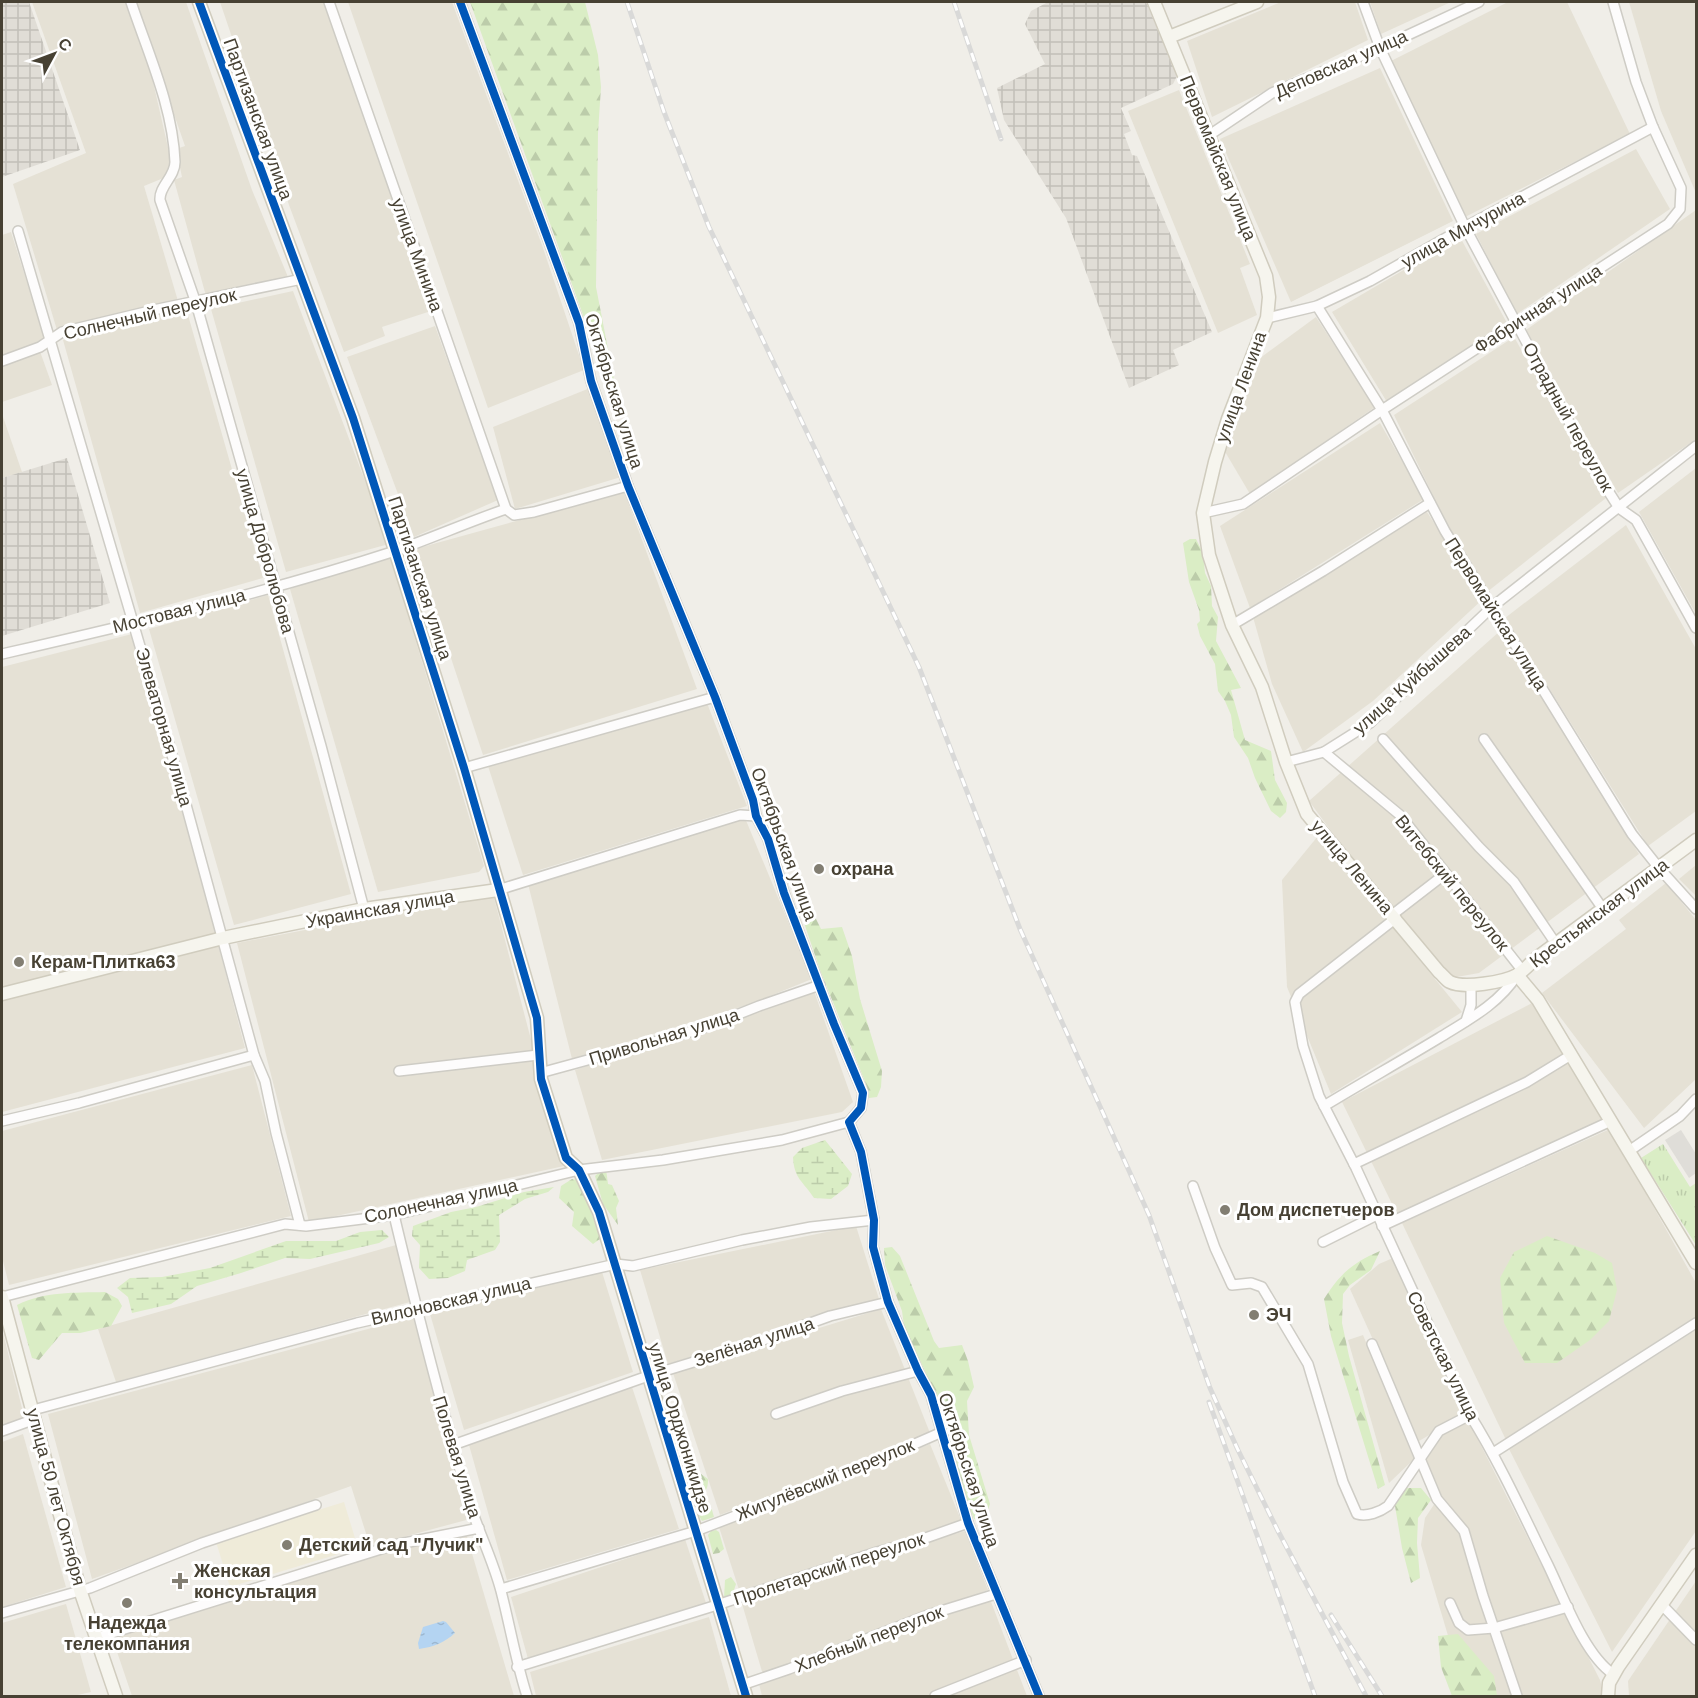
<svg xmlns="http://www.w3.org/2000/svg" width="1698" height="1698" font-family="Helvetica,sans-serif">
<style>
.residential{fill:#e5e1d5}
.industrial{fill:url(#industrial-grid)}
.education{fill:#efebd9}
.forest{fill:url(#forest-firs)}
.wetland{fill:url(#wetland-marsh)}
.park{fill:url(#park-tufts)}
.parking{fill:#dfddd8}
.water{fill:url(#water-ripples)}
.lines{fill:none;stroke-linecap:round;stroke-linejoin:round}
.street-casing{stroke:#ceccc5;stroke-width:12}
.secondary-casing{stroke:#d0ccbe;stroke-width:15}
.street{stroke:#fdfcfc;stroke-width:9}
.secondary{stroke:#f6f5ee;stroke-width:12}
.rail-casing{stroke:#d9d9d8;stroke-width:5}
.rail{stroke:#fff;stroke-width:3;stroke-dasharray:9;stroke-linecap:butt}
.cycleway-casing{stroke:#fff;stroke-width:11}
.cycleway{stroke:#0057b8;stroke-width:8}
.poi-dot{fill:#827e72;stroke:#fff;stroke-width:2}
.labels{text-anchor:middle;stroke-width:6;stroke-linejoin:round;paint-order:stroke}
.street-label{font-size:18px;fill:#474133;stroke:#fff}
.poi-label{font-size:18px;font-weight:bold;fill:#474133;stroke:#fff;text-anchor:start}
</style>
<defs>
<pattern id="industrial-grid" width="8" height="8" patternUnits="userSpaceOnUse" patternTransform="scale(1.5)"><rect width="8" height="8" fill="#e0ddd6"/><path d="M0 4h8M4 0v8" fill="none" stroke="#c2bfb8"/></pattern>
<pattern id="forest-firs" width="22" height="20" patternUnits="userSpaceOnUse" patternTransform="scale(1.5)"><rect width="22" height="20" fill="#daedc5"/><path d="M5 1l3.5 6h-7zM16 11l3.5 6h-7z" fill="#bcccaa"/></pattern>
<pattern id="wetland-marsh" width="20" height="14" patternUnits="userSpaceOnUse" patternTransform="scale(1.5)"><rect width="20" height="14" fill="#daedc5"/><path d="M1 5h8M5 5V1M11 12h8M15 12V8" fill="none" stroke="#bcccaa"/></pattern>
<pattern id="park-tufts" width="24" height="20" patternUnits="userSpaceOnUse" patternTransform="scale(1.5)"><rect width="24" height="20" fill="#daedc5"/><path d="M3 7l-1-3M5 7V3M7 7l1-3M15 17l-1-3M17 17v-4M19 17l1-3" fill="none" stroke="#bcccaa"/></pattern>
<pattern id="water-ripples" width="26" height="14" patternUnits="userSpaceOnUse" patternTransform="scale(1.5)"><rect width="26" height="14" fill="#b4d4f2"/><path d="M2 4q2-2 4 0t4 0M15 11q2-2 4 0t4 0" fill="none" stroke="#9cb7d0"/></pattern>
</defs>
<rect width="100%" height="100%" fill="#f0eee8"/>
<g class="residential">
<path d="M32,2H126L151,73L172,165L166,177L144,186L178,301L57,330L13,184L86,153Z"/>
<path d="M135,2H186L252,190L288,277L206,296L174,180L182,177L176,149L185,146Z"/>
<path d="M220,2H324L404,231L409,257L431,311L382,327L385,336L344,352L289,205Z"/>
<path d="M348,2H452L542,245L584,370L488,408Z"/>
<path d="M1281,2H1355L1368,40L1212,117L1187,41Z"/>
<path d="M1370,2H1451L1381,34Z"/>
<path d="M1508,2H1567L1630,134L1465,217L1391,61Z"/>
<path d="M1629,2H1696V193L1661,111Z"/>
<path d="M1380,68L1453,221L1291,302L1220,139Z"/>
<path d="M1179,90L1250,264L1240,268L1257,315L1218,333L1128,111Z"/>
<path d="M1636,149L1670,209L1517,314L1476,234Z"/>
<path d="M1696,210V439L1618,493L1526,330Z"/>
<path d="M11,232L45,339L37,343L52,385L2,402V235Z"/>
<path d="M1460,237L1507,323L1387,402L1332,312Z"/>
<path d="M293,291L389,544L286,572L211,309Z"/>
<path d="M186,308L263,578L140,613L63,340Z"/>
<path d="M1316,317L1375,407L1250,494L1224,450L1256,361Z"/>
<path d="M435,326L498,500L414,537L347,357Z"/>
<path d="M1514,337L1606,498L1487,592L1443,516L1394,415Z"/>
<path d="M590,388L621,477L515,509L493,427Z"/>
<path d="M2,414L22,472L2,478Z"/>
<path d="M1380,423L1424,499L1250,608L1220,526Z"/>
<path d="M1696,468V614L1639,512Z"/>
<path d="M624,491L697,689L483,755L415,549Z"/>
<path d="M1427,512L1483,599L1373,701L1303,752L1272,684L1253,617Z"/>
<path d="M1626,525L1696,649V811L1648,846L1505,618Z"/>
<path d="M390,556L484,866L479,872L378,892L290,589Z"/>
<path d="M268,595L351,894L234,925L149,629Z"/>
<path d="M1500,631L1639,854L1479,973L1451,978L1348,854L1309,801Z"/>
<path d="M132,634L217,936L2,988V667Z"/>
<path d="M707,703L747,806L523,875L488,766Z"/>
<path d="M745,818L812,979L750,1004L572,1059L528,884Z"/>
<path d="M1318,836L1462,1012L1331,1094L1287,987L1282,880Z"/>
<path d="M1696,865V896L1679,879Z"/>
<path d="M1666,883L1696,920V1079L1644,1128L1542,993L1626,929L1619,920Z"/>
<path d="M493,894L564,1166L309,1222L237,943Z"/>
<path d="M218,944L245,1048L2,1112V1000Z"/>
<path d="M814,991L853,1102L842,1112L602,1160L575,1070Z"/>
<path d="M1534,1002L1604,1120L1397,1214L1342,1102Z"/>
<path d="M252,1065L291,1216L9,1285L2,1257V1131Z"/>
<path d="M1610,1129L1696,1283V1318L1506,1440L1402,1223Z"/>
<path d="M856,1226L879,1299L668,1364L640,1270Z"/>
<path d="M396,1245L410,1302L116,1382L98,1329Z"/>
<path d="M1393,1258L1465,1414L1419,1441L1350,1289L1379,1264Z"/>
<path d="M602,1272L633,1372L464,1430L430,1314Z"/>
<path d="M881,1309L930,1433L720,1515L673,1373Z"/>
<path d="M413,1317L470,1519L370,1546L351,1486L92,1579L48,1414Z"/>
<path d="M2,1329L25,1420L2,1428Z"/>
<path d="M1696,1330V1531L1612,1652L1509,1449Z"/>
<path d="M1363,1335L1414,1459L1389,1483L1348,1340Z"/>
<path d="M632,1387L679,1529L507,1580L469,1445Z"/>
<path d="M1469,1422L1600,1680L1604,1696H1466L1421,1545L1425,1518L1441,1494L1425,1458L1442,1435Z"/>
<path d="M23,1434L66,1587L2,1607V1442Z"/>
<path d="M930,1444L961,1520L740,1593L719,1527Z"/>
<path d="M965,1531L988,1590L763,1675L740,1597Z"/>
<path d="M466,1533L514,1696H132L112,1637L392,1551Z"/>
<path d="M685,1539L706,1603L528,1659L511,1597Z"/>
<path d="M1696,1581V1696H1629L1628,1681Z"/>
<path d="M990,1599L1027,1696H762L759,1684Z"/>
<path d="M66,1604L91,1692L73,1696H2V1623Z"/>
<path d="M709,1617L731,1696H536L530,1672Z"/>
</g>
<g class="industrial">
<path d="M2,2H29L80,150L2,177Z"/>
<path d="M1048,2H1146L1177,76L1173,84L1121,108L1131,131L1124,134L1132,155L1137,156L1212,332L1173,350L1179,365L1129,388L1066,218L1004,120L997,88L1045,64L1025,24L1031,11Z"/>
<path d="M67,458L110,603L2,636V478Z"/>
</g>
<path class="education" d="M344,1502L358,1548L230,1587L216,1542Z"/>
<g class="forest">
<path d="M470,2H585L598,55L601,87L598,133L596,287L616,390L604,373Z"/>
<path d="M1190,539H1196L1203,553L1205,573L1211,586L1212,606L1218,617L1216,641L1241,688L1231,690L1245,740L1271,751L1275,780L1287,803L1286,812L1280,818L1271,811L1255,778L1248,758L1234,737L1231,715L1225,701L1218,691L1215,664L1200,636L1197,624L1200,621L1199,610L1189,582L1183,543Z"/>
<path d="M806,899L821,929L842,927L852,956L860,999L882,1071L881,1087L877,1097L869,1098L866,1084L820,970L799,908Z"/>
<path d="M606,1169L608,1184L612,1185L619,1201L616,1208L618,1225L603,1204L595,1176L601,1170Z"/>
<path d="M572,1179L577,1180L586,1196L600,1239L593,1244L572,1226L574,1212L559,1198L561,1186Z"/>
<path d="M1547,1236L1595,1253L1612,1263L1617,1290L1609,1321L1590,1340L1557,1363H1525L1504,1323L1500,1278L1514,1252Z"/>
<path d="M892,1247L900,1256L934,1341L939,1348L962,1345L968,1361L974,1387L967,1401L969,1435L990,1504L984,1521L974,1519L957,1477L938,1399L904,1326L902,1311L885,1265L884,1248Z"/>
<path d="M1380,1251L1371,1270L1350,1285L1343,1294L1342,1323L1349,1356L1385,1485L1378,1489L1331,1336L1324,1299C1340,1274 1352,1263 1380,1251Z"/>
<path d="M105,1292L118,1299L122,1306L111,1326L80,1333H62L39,1360L32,1358L17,1305C45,1291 74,1293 105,1292Z"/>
<path d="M701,1474L708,1479C708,1487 707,1490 701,1495L694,1494L688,1489L690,1482Z"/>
<path d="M1404,1488H1421L1431,1500L1418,1518L1417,1543L1420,1578L1411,1583L1402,1548L1395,1506Z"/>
<path d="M705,1501L712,1510L714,1517L702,1521L695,1509Z"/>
<path d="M716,1530L719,1532L724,1549L719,1553L713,1554L708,1535L711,1531Z"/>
<path d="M731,1577L736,1584L733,1593L728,1598H724L725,1580Z"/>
<path d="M1458,1634L1494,1676L1497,1696H1452L1441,1667L1438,1636Z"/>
</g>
<g class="wetland">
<path d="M825,1140L852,1174L848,1186L831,1199L814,1198C803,1181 794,1179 793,1157L802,1148Z"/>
<path d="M554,1187L548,1192L525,1199L499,1215L500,1242L495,1250L467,1260L465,1271L448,1278L429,1279L419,1268L420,1245L412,1236L413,1226L451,1212L476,1207L524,1192Z"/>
<path d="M382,1230L389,1237L379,1243L310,1259L285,1258L241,1273L197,1286L171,1304L132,1313L128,1297L117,1288L130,1278L162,1277L210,1268L286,1241H336L360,1232Z"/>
</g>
<path class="park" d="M1663,1144L1690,1187L1696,1183V1245L1641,1158Z"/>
<path class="parking" d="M1681,1130L1696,1154V1173L1689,1178L1665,1140Z"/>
<path class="water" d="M443,1621L446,1622L455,1633C445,1642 434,1647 419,1649L418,1643L423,1627Z"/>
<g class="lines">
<g class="street-casing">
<g id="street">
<path d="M131,2C148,53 173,107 175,162C175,177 159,186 160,200L196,303L321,746L364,909"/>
<path d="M329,2L506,509"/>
<path d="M460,2L579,323L591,381L628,486L715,697L753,800L756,816L768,839L784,893L834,1024L863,1093L861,1108L849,1122L861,1152L874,1220L873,1247L888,1302L918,1371L931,1395L968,1523L1039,1696"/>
<path d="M1363,2L1380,48L1465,227L1593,467L1619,508L1636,520L1696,628"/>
<path d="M1208,136L1272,93L1380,48L1479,2"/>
<path d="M18,231L179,779L254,1055L265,1081L276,1133L300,1225"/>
<path d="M1317,306L1382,410L1445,531L1632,834L1659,868L1696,909"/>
<path d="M1267,318L1317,306L1370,281L1465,227L1653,127"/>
<path d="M2,361L40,347L62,332L158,309L302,279"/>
<path d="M506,509L514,515L534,512L628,486"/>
<path d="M1203,513L1243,504L1382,410L1668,224L1680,209L1681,188L1653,127L1636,82L1613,2"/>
<path d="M1232,625L1323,571L1430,503"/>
<path d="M2,654C133,624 266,593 395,551C432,538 468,522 506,509"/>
<path d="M1383,739L1479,847L1514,882L1556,944"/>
<path d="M1484,739L1603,909"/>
<path d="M1324,752L1400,815L1522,970"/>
<path d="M1286,762L1324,752L1370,723L1492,607L1696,446"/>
<path d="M464,768L715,697"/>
<path d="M498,890L740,815L756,816"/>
<path d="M1392,915L1445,874"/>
<path d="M1396,918L1299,994L1295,1002L1303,1046L1319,1096L1356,1168L1470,1415C1500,1463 1523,1514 1548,1565C1564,1598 1584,1654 1613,1674"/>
<path d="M1466,1021L1471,1005V985"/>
<path d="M399,1071L538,1055"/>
<path d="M540,1073L701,1029L759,1006L820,985"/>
<path d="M1324,1106C1362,1083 1401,1061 1439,1038C1468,1020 1499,1004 1517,975"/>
<path d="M2,1121L79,1103L254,1055"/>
<path d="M1629,1151L1680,1116L1696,1099"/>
<path d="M1354,1164L1527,1082L1571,1055"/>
<path d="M1193,1186L1215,1248L1232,1285L1251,1283L1262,1287L1308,1364L1343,1482L1357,1514C1367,1517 1380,1512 1388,1506L1439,1431L1470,1415"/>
<path d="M394,1215C417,1311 441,1406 469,1501C478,1531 493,1560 501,1591C510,1626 516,1662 527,1696"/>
<path d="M1382,1226L1611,1121"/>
<path d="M1323,1242L1377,1215"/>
<path d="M2,1297L285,1224L306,1226L394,1215L579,1170L663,1160L782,1140L849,1122"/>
<path d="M1372,1344L1437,1499L1464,1531L1483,1596L1517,1696"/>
<path d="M33,1410L357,1323L616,1264L633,1266L742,1240L811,1227L874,1220"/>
<path d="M776,1414L842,1391L918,1371"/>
<path d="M2,1431L35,1419"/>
<path d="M453,1445L648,1376L749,1345L830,1316L888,1302"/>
<path d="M1493,1453L1696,1323"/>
<path d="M501,1589L696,1531L860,1468L942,1432"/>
<path d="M1450,1603L1459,1623L1468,1630L1494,1628L1568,1607"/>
<path d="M1662,1605L1696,1640"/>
<path d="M2,1613L90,1588L202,1543L316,1505"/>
<path d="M96,1638L394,1545L479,1528"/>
<path d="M517,1667L717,1605L877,1552L917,1541L968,1523"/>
<path d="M742,1685L789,1669L928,1615L996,1594"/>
<path d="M935,1696L1026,1660"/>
</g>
</g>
<g class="secondary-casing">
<g id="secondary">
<path d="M199,2L353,418L464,768L537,1018L541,1079L566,1158L579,1170L599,1212L746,1696"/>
<path d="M1154,2L1266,276L1269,297L1267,318L1228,419L1215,462L1203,513L1209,555L1232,625L1262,687L1286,762L1307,814L1439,972C1443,975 1446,980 1450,982C1464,989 1504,982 1517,975C1523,971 1530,964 1535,959L1696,840"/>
<path d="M1169,37L1257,2"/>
<path d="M1517,975L1538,1000L1696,1263"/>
<path d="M2,994L223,938L364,909L498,890"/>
<path d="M2,1297L80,1590L116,1696"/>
<path d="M1608,1696L1609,1683L1618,1667L1696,1555"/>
</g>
</g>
<use href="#street" class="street"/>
<use href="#secondary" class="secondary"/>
<g class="rail-casing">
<g id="rail">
<path d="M627,2L664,112L709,227L919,667L1020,929L1149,1215L1210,1388L1238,1450L1278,1531L1366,1696"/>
<path d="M954,2L1001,139"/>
<path d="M1209,1402L1315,1696"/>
<path d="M1331,1615L1382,1696"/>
</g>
</g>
<use href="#rail" class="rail"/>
<g class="cycleway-casing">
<g id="cycleway">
<path d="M199,2L353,418L464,768L537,1018L541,1079L566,1158L579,1170L599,1212L746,1696"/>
<path d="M460,2L579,323L591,381L628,486L715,697L753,800L756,816L768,839L784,893L834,1024L863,1093L861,1108L849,1122L861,1152L874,1220L873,1247L888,1302L918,1371L931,1395L968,1523L1039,1696"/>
</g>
</g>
<use href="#cycleway" class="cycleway"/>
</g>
<g class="poi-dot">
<circle cx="819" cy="869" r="6"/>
<circle cx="19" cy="962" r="6"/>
<circle cx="1225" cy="1210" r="6"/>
<circle cx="1254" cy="1315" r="6"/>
<circle cx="287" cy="1545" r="6"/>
<path d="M177 1572h6v6h6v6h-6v6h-6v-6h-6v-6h6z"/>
<circle cx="127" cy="1603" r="6"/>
</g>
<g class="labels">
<g class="street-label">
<text transform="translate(1341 64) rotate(-24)" y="6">Деповская улица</text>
<text transform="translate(258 119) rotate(70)" y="6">Партизанская улица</text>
<text transform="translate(1218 158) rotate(68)" y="6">Первомайская улица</text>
<text transform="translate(1463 230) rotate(-29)" y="6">улица Мичурина</text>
<text transform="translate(417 255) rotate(70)" y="6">улица Минина</text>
<text transform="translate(1538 309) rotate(-33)" y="6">Фабричная улица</text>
<text transform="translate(150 314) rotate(-13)" y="6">Солнечный переулок</text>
<text transform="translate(1241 387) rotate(-70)" y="6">улица Ленина</text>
<text transform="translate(614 391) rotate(73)" y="6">Октябрьская улица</text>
<text transform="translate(1568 417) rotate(61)" y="6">Отрадный переулок</text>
<text transform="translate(265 551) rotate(74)" y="6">улица Добролюбова</text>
<text transform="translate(420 578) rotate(72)" y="6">Партизанская улица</text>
<text transform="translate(179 611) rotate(-14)" y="6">Мостовая улица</text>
<text transform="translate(1496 614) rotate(58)" y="6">Первомайская улица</text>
<text transform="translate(1412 680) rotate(-42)" y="6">улица Куйбышева</text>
<text transform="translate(164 727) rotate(74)" y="6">Элеваторная улица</text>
<text transform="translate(784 844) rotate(70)" y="6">Октябрьская улица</text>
<text transform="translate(1352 867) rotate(50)" y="6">улица Ленина</text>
<text transform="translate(1452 883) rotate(51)" y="6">Витебский переулок</text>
<text transform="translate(380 909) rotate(-10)" y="6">Украинская улица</text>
<text transform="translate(1599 913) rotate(-37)" y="6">Крестьянская улица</text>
<text transform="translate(664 1037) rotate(-17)" y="6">Привольная улица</text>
<text transform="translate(441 1201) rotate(-12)" y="6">Солонечная улица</text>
<text transform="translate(451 1301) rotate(-13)" y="6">Вилоновская улица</text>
<text transform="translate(754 1342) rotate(-18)" y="6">Зелёная улица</text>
<text transform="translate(1443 1356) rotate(64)" y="6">Советская улица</text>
<text transform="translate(680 1428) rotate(73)" y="6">улица Орджоникидзе</text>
<text transform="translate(457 1457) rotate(73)" y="6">Полевая улица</text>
<text transform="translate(969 1470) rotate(72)" y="6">Октябрьская улица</text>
<text transform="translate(825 1480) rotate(-22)" y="6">Жигулёвский переулок</text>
<text transform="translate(56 1497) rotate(75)" y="6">улица 50 лет Октября</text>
<text transform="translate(829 1569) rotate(-18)" y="6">Пролетарский переулок</text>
<text transform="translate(869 1639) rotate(-21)" y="6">Хлебный переулок</text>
</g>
<g class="poi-label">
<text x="831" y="875">охрана</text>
<text x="31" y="968">Керам-Плитка63</text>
<text x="1237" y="1216">Дом диспетчеров</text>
<text x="1266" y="1321">ЭЧ</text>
<text x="299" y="1551">Детский сад "Лучик"</text>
<text x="194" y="1577">Женская<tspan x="194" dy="21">консультация</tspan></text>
<text x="127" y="1629" text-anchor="middle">Надежда<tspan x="127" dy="21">телекомпания</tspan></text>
</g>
</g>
<rect width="1698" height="1698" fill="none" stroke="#474133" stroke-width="6"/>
<g transform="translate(54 54) rotate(49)" stroke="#ffffff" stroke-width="4.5" paint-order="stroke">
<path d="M0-4.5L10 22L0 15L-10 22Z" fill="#474133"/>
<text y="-9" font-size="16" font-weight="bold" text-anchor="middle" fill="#474133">С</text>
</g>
</svg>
